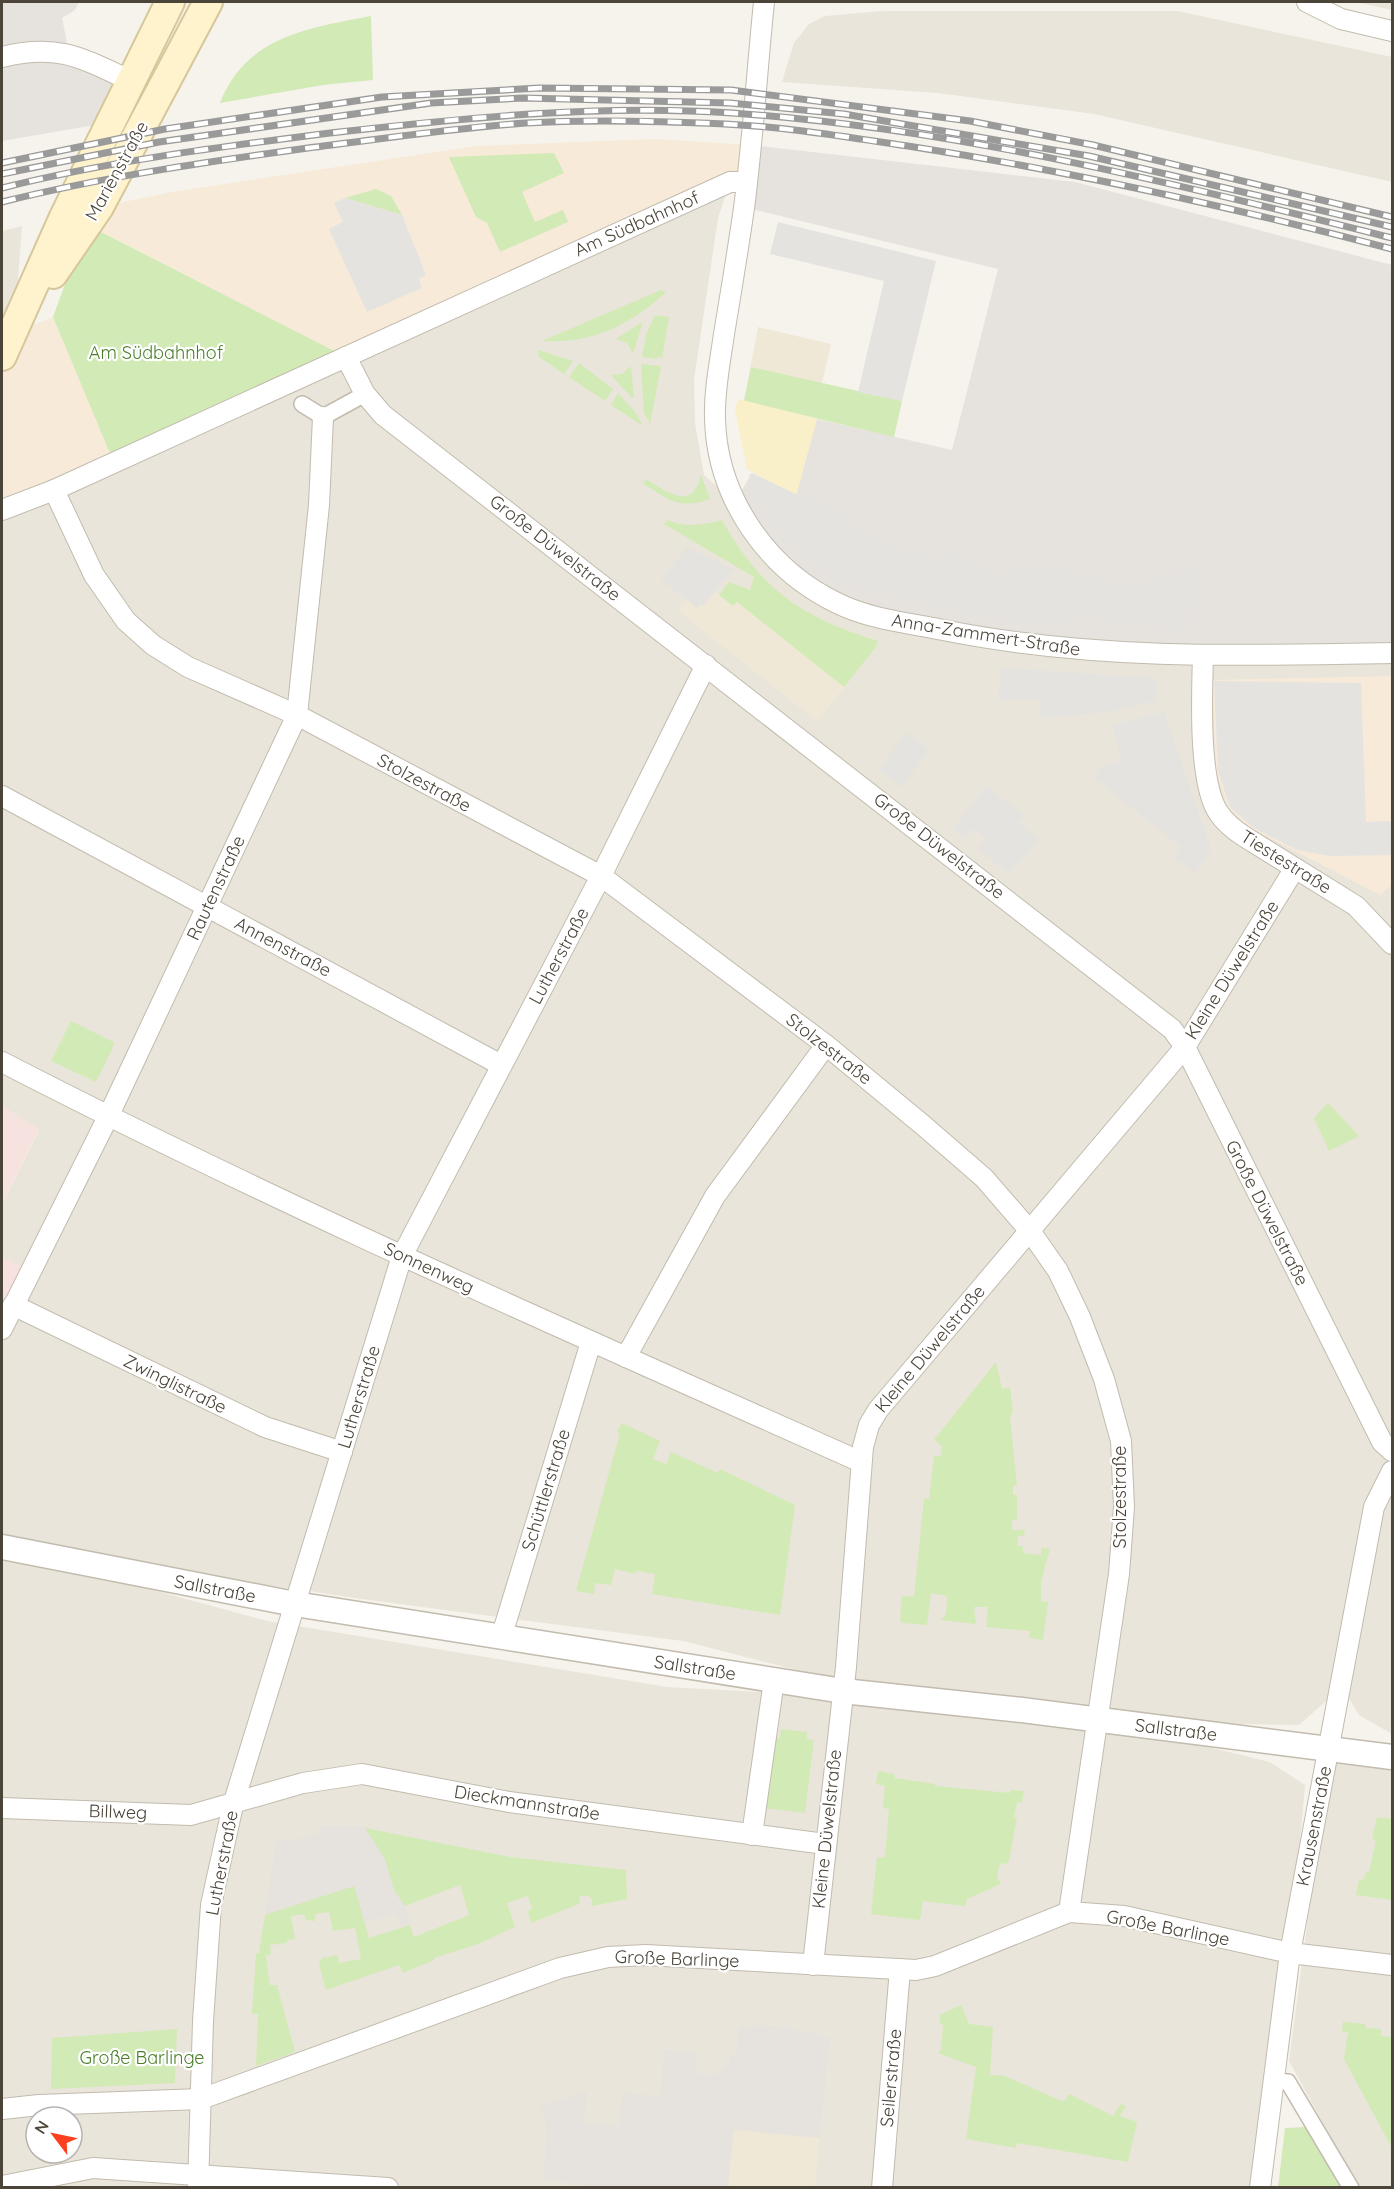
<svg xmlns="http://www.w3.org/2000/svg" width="1394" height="2189" font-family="Quicksand,sans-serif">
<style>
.residential{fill:#eae5da;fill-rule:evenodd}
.commercial{fill:#f7ead8}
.industrial{fill:#e6e2dd}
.education{fill:#efe8d6}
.medical{fill:#f6e3e0}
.green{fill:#d2eab5}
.sand{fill:#f9efc9}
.parking{fill:#e5e3e0}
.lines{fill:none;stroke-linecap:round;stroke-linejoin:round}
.pedestrian-casing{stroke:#c2bbae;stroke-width:18}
.minor-casing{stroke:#c2bbae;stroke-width:22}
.tertiary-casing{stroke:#c2bbae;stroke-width:27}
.secondary-casing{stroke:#d6c79b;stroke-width:32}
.pedestrian{stroke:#fff;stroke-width:15}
.minor{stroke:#fff;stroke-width:20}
.tertiary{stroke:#fff;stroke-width:24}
.secondary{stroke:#fff3cd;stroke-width:28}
.rail-casing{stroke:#9a9a9a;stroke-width:7}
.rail{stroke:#fff;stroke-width:4.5;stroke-dasharray:14;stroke-linecap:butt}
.labels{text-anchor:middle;stroke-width:4.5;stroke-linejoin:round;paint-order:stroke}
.street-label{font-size:18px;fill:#4b4439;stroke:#fff}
.park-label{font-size:18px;fill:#4a7f2a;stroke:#fff}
</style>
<rect width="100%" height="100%" fill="#f6f3ec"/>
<g class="residential">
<path d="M1356,2H1392V10Z"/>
<path d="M883,11H1177L1392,57V182L1094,114L938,93L782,82L794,43L809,24L825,16Z"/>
<path d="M730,182L718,218L694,380L695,423L704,475L735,502L1392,653V1734L1359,1715L1342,1687L1299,1725L1102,1721L1270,1762L1305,1785L1290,1953L1260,2187H2V1549L267,1621L667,1687L913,1700L683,1641L369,1600L2,1546V1328L30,1271L2,1257V1205L39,1130L2,1106V510ZM36,2117H72V2153H36Z"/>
<path d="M22,226L14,333L2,356V231Z"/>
<path d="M1330,1752L1392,1758V2187H1358L1289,2061Z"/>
</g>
<g class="commercial">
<path d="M655,139L751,145L747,182L346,357L95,229L99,207L172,192L476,146Z"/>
<path d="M53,317L114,463L2,510V359L14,333Z"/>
<path d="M1392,676V885L1380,895L1249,827L1228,807L1216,772L1212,680Z"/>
</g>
<g class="industrial">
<path d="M2,2H79L75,10L62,18L69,53L131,81L112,122L2,141Z"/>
<path d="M751,145L1075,182L1392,265V653L1195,656L886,619L796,578L735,502L752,473L796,495L817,419L952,450L998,269L744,207Z"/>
<path d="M320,1826H366L385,1859L394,1890L405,1906L410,1925L401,1928L396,1914L364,1922L353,1886L265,1915L276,1842L288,1838L289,1842L321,1832Z"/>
<path d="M755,2025L793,2028V2031L815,2033L830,2039L819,2138L734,2130L728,2187L604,2188L544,2180L547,2127L540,2106L587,2092L584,2123L619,2126L622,2093L657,2096L661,2093L664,2050L697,2053L695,2073L715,2075L729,2063L730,2056H736L739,2026L754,2027Z"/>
</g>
<g class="education">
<path d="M758,327L831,344L822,383L902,401H744Z"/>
<path d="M729,582L876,647L817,721L678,611L687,600L697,608L701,604L703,606L715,592L719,595Z"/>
<path d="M734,2130L819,2138L815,2187H728Z"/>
</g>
<g class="medical">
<path d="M2,1106L39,1129L2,1205Z"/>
<path d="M2,1257L30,1270L2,1328Z"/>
</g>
<g class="green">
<path d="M371,16L373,80L323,85L220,103C246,36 309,28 371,16Z"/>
<path d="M554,153L564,173L522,192L535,222L563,210L568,222L500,252L487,223L476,217L449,157Z"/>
<path d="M376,189L391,196L402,215L345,198Z"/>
<path d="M86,226L95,229L346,357L114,463L53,317Z"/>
<path d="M661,290L666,292C630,325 592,344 542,341Z"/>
<path d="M655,315L669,317L662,359L659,356L656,359L642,357L646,335Z"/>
<path d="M641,323L642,324L633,354L627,343L616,339Z"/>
<path d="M538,350L573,361L564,374L539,357Z"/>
<path d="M579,363L613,389L605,401L569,377Z"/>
<path d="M641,364L661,366L650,424L644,413Z"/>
<path d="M631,366L634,397L632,398L611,375L622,374Z"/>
<path d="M751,367L902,401L894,437L744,401Z"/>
<path d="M618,393L635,412L643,426L611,405Z"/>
<path d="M701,475L710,499C677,510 671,500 643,484L646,479C667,492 693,512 701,475Z"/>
<path d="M667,520C687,528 702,525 722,520C762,591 802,617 878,641L876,647L844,687L737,602L733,606L719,595L729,582L750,590L754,577L664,524Z"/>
<path d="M71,1021L115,1043L96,1082L51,1061Z"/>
<path d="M1328,1103L1359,1136L1329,1151L1314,1118Z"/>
<path d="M996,1362L1002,1389L1010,1387L1013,1411L1010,1417L1017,1485L1013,1486V1495H1017V1519L1012,1520V1530H1025L1024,1536H1018L1017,1545L1023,1547V1553L1041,1555L1042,1548L1050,1549L1041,1581V1601L1048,1602L1043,1640L1029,1638L1030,1631L986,1627L988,1607H974L976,1624L941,1620L946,1614L947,1596L931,1593L927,1625L902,1623L900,1619L902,1596L914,1597L924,1499H929L934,1456H941L942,1446L934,1440Z"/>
<path d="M622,1423L660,1441L653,1459L666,1464L671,1452L718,1473L720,1469L795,1505L780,1615L652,1594L655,1574L637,1571L635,1574L615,1569L611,1585L595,1583L594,1594L576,1591L620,1433L617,1432Z"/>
<path d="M781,1729L807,1732V1739L814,1740L805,1813L763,1808L772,1737L780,1738Z"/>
<path d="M878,1771L894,1774L895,1778L935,1784V1786L1010,1793L1011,1790L1024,1791L1022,1803L1017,1802L1014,1817L1017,1818L1009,1860L1007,1864L1000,1863L997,1876L1001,1884L967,1899L965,1906L923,1901L920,1920L871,1914L877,1858L885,1857L889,1809L883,1808L885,1786L876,1784Z"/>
<path d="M1377,1817L1392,1819V1900L1356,1895L1359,1880L1364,1879L1366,1872H1369L1376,1841L1372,1839Z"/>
<path d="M365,1828L510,1857L626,1870L627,1899L592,1906V1899L588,1896H580L579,1904L531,1923L528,1911L532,1909L528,1896L507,1903L515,1927L478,1944L434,1958V1960L403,1973L399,1965L326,1990L319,1965L322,1958L338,1955L339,1963L361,1959L355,1928L333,1931L329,1912L315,1914V1921L306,1920L304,1914L291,1916L295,1939L287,1940V1943L270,1945L271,1954L266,1956L270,1985H277L295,2052L256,2066L258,2014H252L256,1953H259L265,1915L354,1886L369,1938L410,1925L414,1937L469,1915L460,1885L405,1906L394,1890L385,1859Z"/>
<path d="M961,2005L969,2024L993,2027L990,2075L1005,2076L1064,2102L1069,2094L1113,2116L1121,2104L1126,2106L1120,2116L1137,2122L1128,2162L1017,2143L1016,2148L966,2139L976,2067L938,2053L941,2050L943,2024L940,2023V2015Z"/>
<path d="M1343,2022L1366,2024V2028L1381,2029V2036L1392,2037V2148L1344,2059L1348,2032H1342Z"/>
<path d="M177,2029L175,2083L51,2089L52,2038Z"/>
<path d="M1306,2127L1344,2187L1278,2188L1285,2128Z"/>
</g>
<path class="sand" d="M738,399L817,419L796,496L747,469L735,410Z"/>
<g class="parking">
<path d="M345,198L402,215L426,275L419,279L422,288L367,312L329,229L343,222L334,203Z"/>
<path d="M778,222L936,261L902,401L858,392L884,281L770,254Z"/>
<path d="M752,473L848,519L846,528L906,553L945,564L949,551L965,556L963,565L1013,578L1016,568L1028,571L1030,565L1140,590L1185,570L1197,572L1185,629L1065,613L1064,625L997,618L851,585L820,568L787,539L761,506L749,475Z"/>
<path d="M687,547L733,569L703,606L700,604L697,608L661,579Z"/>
<path d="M1001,668L1156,678V701L1113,711L1041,719L1040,700H998Z"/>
<path d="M1214,681L1361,683L1366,822L1392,821V855L1330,856L1297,850L1252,827L1230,807L1218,771Z"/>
<path d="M1164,712L1211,849L1195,873L1174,858L1181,847L1094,778L1100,767L1121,761L1113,725Z"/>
<path d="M905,732L929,750L902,787L879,770Z"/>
<path d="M986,786L1024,815L1018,823L1039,839L1009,874L978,849L986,838L973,828L965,838L953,828Z"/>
</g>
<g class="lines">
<g class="pedestrian-casing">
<g id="pedestrian">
<path d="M302,404L323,417L365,394"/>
<path d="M1273,2081L1288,2082L1351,2188"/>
</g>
</g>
<g class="minor-casing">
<g id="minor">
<path d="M764,2C757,70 753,139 744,208C738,250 731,292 724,334C720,362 714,391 715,419C717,498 767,569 837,603C869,619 908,623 943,630C1092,660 1241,656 1392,653"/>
<path d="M1307,2L1341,19L1392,31"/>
<path d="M2,57C58,43 82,58 131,81"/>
<path d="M346,357L365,394L383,415L1172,1029L1185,1047L1382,1442L1392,1451"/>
<path d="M54,490L94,575L126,621L153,645L188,667L297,715L601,876L826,1045L924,1126L984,1178L1030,1231L1058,1271L1080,1317L1104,1379L1121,1441L1124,1507L1119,1574L1069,1912"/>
<path d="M2,510L54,490L730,182H747"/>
<path d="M1203,655C1202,693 1198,781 1218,812C1225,823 1234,830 1245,837L1356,906L1392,944"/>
<path d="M2,796L501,1065"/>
<path d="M2,1062C283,1207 573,1333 861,1462"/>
<path d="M13,1305L265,1427L342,1452"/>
<path d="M2,1329L108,1117L297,715L319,505L323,417"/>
<path d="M626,1357L715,1196L826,1045"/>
<path d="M501,1638L591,1342"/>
<path d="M2,1808L191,1815L303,1783L362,1774L509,1802L825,1844"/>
<path d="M752,1835L774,1680"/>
<path d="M813,1965L846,1667L863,1447L869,1425L878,1410L1185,1047L1295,868"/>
<path d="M2,2109L39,2105L201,2099L560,1968L608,1957L646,1955L916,1970L935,1966L1069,1912L1124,1916L1290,1953L1392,1965"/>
<path d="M2,2186L93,2168L388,2188"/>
<path d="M198,2188L203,2021L211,1905L233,1805L402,1256L601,876L706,665"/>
<path d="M882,2188L900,1969"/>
<path d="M1260,2188L1290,1953L1374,1507L1392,1471"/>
</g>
</g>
<g class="tertiary-casing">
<path id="tertiary" d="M2,1547L295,1604L843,1691L1022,1710L1392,1757"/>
</g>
<g class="secondary-casing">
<g id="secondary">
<path d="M53,274L99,207L208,2"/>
<path d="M2,356L64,217L170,2"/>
</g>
</g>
<use href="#pedestrian" class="pedestrian"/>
<use href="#minor" class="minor"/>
<use href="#tertiary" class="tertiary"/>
<use href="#secondary" class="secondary"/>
<g class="rail-casing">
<g id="rail">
<path d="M2,163L165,129L382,97L539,88L731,90L970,121L1093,145L1392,217"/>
<path d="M2,174L159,142L431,103L523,98L730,103L844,114L1089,156L1392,227"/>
<path d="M2,188C109,161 219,147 330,133C463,118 597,104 732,113C956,128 1176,184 1392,238"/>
<path d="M2,202C102,177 206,162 308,148C381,139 453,128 526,123C592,119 659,121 725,124C788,127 852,138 914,147C1075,172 1235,208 1392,249"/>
</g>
</g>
<use href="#rail" class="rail"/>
</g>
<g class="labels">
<g class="street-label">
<text transform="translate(117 171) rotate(-61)" y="6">Marienstraße</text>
<text transform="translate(637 224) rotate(-24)" y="6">Am Südbahnhof</text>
<text transform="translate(555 548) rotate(38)" y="6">Große Düwelstraße</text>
<text transform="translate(986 635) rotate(9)" y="6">Anna-Zammert-Straße</text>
<text transform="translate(424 783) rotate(28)" y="6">Stolzestraße</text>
<text transform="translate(939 846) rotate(38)" y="6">Große Düwelstraße</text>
<text transform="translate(1286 862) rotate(32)" y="6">Tiestestraße</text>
<text transform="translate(216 888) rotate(-65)" y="6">Rautenstraße</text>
<text transform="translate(283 947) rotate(28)" y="6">Annenstraße</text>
<text transform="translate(559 956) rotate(-62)" y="6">Lutherstraße</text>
<text transform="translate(1232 970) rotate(-58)" y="6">Kleine Düwelstraße</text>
<text transform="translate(829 1049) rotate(38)" y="6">Stolzestraße</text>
<text transform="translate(1267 1213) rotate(63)" y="6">Große Düwelstraße</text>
<text transform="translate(429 1268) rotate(25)" y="6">Sonnenweg</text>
<text transform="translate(930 1349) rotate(-50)" y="6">Kleine Düwelstraße</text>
<text transform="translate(175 1384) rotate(26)" y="6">Zwinglistraße</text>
<text transform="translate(359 1397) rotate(-73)" y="6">Lutherstraße</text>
<text transform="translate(546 1490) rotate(-73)" y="6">Schüttlerstraße</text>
<text transform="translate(1120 1497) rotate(-90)" y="6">Stolzestraße</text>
<text transform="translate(215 1589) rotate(11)" y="6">Sallstraße</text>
<text transform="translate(695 1668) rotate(9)" y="6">Sallstraße</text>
<text transform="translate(1176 1730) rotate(7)" y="6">Sallstraße</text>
<text transform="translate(527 1803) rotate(9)" y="6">Dieckmannstraße</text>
<text transform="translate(118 1812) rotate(2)" y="6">Billweg</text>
<text transform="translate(1314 1826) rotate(-79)" y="6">Krausenstraße</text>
<text transform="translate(827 1829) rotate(-84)" y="6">Kleine Düwelstraße</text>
<text transform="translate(222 1863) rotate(-79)" y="6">Lutherstraße</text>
<text transform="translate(1168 1928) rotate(11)" y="6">Große Barlinge</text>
<text transform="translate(677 1959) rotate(2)" y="6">Große Barlinge</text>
<text transform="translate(891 2078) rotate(-85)" y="6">Seilerstraße</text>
</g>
<g class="park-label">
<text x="156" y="359">Am Südbahnhof</text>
<text x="142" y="2064">Große Barlinge</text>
</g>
</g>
<rect width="1394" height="2189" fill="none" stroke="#4b4439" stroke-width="6"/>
<g transform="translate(54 2135) rotate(302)"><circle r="28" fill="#ffffff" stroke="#b7b4b0" stroke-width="1.5"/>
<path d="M0-4.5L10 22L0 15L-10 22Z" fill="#fc3f1d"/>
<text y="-9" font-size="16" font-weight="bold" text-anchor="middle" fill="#4b4439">N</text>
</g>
</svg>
